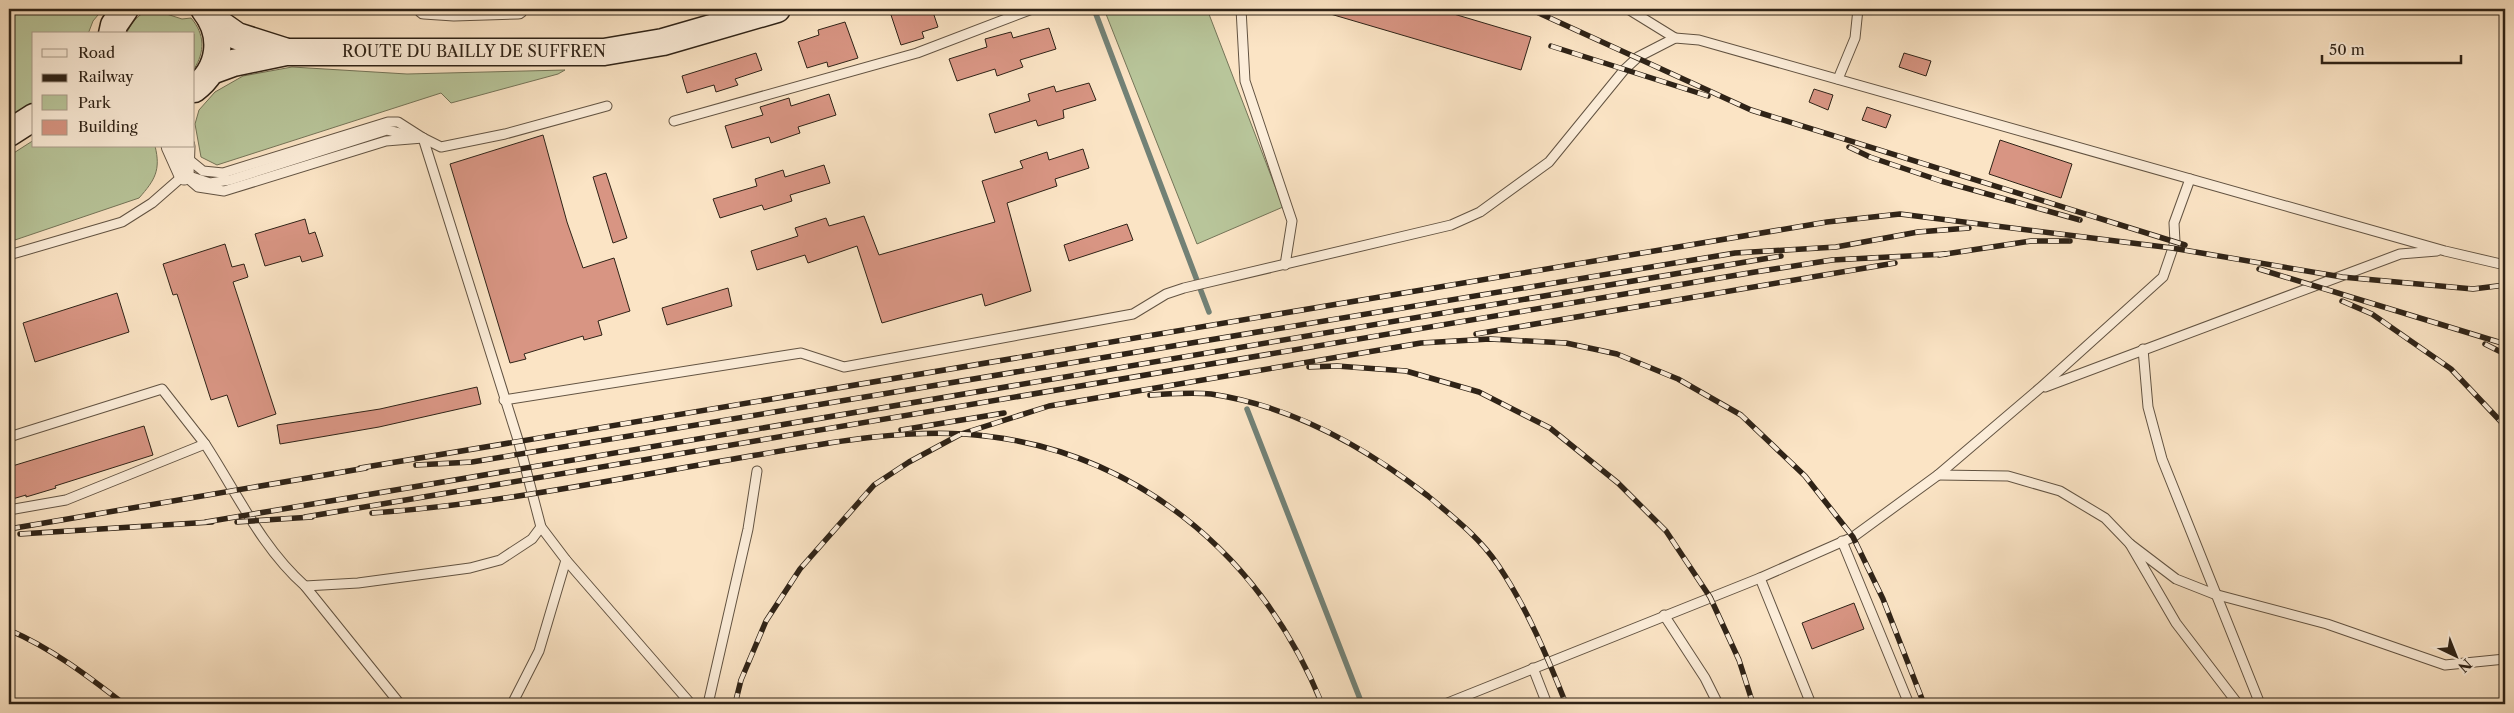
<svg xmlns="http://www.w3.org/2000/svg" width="2514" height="713" font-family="'Libre Caslon Text',serif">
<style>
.green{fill:#b8c59a;stroke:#747458}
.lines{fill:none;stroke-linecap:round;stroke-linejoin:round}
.stream{stroke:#728176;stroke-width:5.5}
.building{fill:#d89583;stroke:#2f2317}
.service-casing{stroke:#625342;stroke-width:11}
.minor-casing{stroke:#625342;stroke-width:21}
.secondary-casing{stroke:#2f2317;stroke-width:29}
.service{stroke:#fcedd9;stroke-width:9}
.minor{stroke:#fcedd9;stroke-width:19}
.secondary{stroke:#fcedd9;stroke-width:26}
.rail-casing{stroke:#2f2317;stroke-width:5.5}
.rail{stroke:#fcedd9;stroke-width:4;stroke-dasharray:11;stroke-linecap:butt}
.labels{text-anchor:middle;stroke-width:4;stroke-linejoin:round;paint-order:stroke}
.street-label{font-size:16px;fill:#2f2317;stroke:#fcedd9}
</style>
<rect width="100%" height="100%" fill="#fbe4c5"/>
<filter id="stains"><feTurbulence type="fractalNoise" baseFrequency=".004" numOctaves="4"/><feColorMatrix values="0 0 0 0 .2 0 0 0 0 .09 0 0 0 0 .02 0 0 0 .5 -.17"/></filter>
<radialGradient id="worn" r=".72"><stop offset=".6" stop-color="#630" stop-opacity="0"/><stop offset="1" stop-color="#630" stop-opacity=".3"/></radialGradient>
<g class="green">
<path d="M18,9H103L93,21L88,34H34V105L9,117V26Z"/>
<path d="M151,9L182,19L191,18C205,34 205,52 194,69V34H126C132,22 138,14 151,9Z"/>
<path d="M1104,9H1207L1283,207L1197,244Z"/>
<path d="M292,67L407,74L565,70L558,74L451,103L441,93L217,165L201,157L195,124L199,110L215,92L243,76Z"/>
<path d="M34,140V146H155C161,170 155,180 139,198L9,242V156Z"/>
</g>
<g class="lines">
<g class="stream">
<path d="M1094,9L1209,312"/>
<path d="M1247,409L1362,704"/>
</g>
</g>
<g class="building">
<path d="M889,9H932L938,27L922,32L924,38L901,45Z"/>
<path d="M1328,9H1437L1531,37L1521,70L1327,13Z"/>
<path d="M845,22L858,58L828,67L827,62L807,68L798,42L819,35L818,30Z"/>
<path d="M1049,28L1056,49L1020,60L1023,67L997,76L995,69L957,81L949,59L987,47L985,39L1011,32L1013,38Z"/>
<path d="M756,53L762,70L735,79L738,85L716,92L714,85L687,93L682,76Z"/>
<path d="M1904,53L1931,61L1926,76L1899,67Z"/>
<path d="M1089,83L1096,100L1063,110L1064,118L1038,126L1036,120L995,133L989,114L1030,101L1028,94L1054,86L1056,92Z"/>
<path d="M1814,89L1833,95L1828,110L1809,102Z"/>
<path d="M829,94L836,115L798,127L800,133L771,143L769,137L732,148L725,126L763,115L760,107L789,98L791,106Z"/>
<path d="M1867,107L1891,115L1886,128L1862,120Z"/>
<path d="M543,135L567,222L583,268L614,258L630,311L598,321L602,335L584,340L583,336L524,354L526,359L510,363L450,164Z"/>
<path d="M2000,140L2072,164L2061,198L1989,174Z"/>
<path d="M1083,149L1089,168L1055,179L1057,186L1007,203L1031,291L985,306L982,294L882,323L857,246L808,263L805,255L757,270L751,251L798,236L795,228L826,218L829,226L864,216L879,255L995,222L982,181L1023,168L1020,161L1047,152L1049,160Z"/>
<path d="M824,165L830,183L790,195L792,201L764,210L762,205L720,218L713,199L757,186L755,179L783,170L785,177Z"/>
<path d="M606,173L627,238L613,243L593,177Z"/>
<path d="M305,219L309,234L315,232L323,256L302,262L300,256L265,266L255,234Z"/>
<path d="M1127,224L1133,240L1069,261L1064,245Z"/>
<path d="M225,244L232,267L244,264L248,277L233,282L276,414L238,427L227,395L211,400L177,294L173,295L163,264Z"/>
<path d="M728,288L732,306L667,325L662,308Z"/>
<path d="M117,293L129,332L35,362L23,323Z"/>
<path d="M477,387L481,404L379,427L280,444L277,425L380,409Z"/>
<path d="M144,426L153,455L55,486L56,488L26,497V495L9,500V467Z"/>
<path d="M1854,603L1864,629L1812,649L1802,623Z"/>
</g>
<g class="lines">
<g class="service-casing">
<g id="service">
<path d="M1241,9L1245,81L1292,221L1285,265"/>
<path d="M1628,9L1675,38"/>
<path d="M1838,79L1855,38L1858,9"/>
<path d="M674,121L917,53L1032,9"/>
<path d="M423,138L519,443L541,527L566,560L691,704"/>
<path d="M187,158L203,171L223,173L388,122H398L423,138L441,147L505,134L607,106"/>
<path d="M184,175L198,187L224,191L386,141L423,138"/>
<path d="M189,176L210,183L230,180L387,130L412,136"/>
<path d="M9,255L122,222L152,203L184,175"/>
<path d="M2143,349L2148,407L2162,459L2260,704"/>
<path d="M2045,387L2400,254L2437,251"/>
<path d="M504,400L801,353L844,367L1133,314L1166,294L1184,288L1451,225L1480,212L1549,162L1624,70L1638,57L1675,38L1699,40L2445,251L2505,265"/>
<path d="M9,437L162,389L205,444"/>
<path d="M1938,475L2008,476L2060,491L2105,518L2130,544"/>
<path d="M9,510L66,500L205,444C237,493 261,547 305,586L400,704"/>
<path d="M1842,541L1909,704"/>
<path d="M1760,578L1811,704"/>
<path d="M305,586L358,583L470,568L500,560L532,539L541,527"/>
<path d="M1664,615L1705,678L1718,704"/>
<path d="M1533,668L1547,704"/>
<path d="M512,704L539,651L566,560"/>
<path d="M708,704L748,529L757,471"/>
<path d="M1445,704L1760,578L1853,537L1938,475L2040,388L2163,277L2175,242L2174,223L2190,179"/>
<path d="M2238,704L2176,623L2130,544L2176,579L2214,594L2327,624L2445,665L2505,659"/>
</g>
</g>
<g class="minor-casing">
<g id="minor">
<path d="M424,9L454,11L518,9"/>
<path d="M171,146L184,175L185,146"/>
</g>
</g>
<g class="secondary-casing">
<g id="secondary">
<path d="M210,17L237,36L284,51"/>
<path d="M112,34L114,25L125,9"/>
<path d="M211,71L233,63L286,52H604L663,42L777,9"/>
<path d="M194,89C221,69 225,35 204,9"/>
<path d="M9,133L34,117"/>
</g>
</g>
<use href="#service" class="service"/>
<use href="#minor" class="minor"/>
<use href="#secondary" class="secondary"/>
<g class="rail-casing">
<g id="rail">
<path d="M1530,9L1751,110L2185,245"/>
<path d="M1551,46L1708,96"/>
<path d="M1849,147L1870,157L1941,181L2080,220"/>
<path d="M1939,255L2031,241H2070"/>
<path d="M2259,269L2505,344"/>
<path d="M2342,301L2372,314L2451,369L2505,426"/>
<path d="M1476,334L1895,263"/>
<path d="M2485,344L2505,354"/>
<path d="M1309,367L1337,366L1406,371L1479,392L1550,428L1618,483L1666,531L1710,597L1739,660L1753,704"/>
<path d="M1150,395C1170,394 1191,392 1211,394C1292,406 1364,446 1428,496C1453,517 1479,537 1498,565C1527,608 1547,656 1566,704"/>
<path d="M901,430L1004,413"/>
<path d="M416,465L472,462L1735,253L1836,247L1918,232L1969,228"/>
<path d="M360,468L1827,222L1900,214L2172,248L2342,277L2473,289L2505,285"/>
<path d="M372,513C497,504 621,478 745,457C818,445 889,430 964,434C1131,445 1260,552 1322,704"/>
<path d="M305,517L1755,272L1832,260L1946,254"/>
<path d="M206,522L1781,256"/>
<path d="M237,522L312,517"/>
<path d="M9,529L366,468"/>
<path d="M20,534L212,522"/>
<path d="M9,630C51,648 88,676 124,704"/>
<path d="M735,704L741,680L766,621L800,569L874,485L909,462L961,434L1049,406L1421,343L1490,339L1566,343L1617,354L1678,379L1741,415L1805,476L1853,537L1883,599L1924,704"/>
</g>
</g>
<use href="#rail" class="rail"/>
</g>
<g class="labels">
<g class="street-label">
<text x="474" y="57">ROUTE DU BAILLY DE SUFFREN</text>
</g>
</g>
<rect width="2514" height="713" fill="none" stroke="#fbe4c5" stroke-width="30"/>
<rect x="10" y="10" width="2494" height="693" fill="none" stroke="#2f2317" stroke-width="2.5"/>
<rect x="15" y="15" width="2484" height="683" fill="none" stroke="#2f2317"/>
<rect x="32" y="32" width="162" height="115" fill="#fcedd9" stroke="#aa9c8b"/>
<rect x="42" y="49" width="25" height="8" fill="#fcedd9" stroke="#aa9c8b"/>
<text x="78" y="58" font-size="15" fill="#2f2317">Road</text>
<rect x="42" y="74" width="25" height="8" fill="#2f2317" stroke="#aa9c8b"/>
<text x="78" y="82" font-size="15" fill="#2f2317">Railway</text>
<rect x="42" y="95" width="25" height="15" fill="#b8c59a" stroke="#aa9c8b"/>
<text x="78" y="108" font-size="15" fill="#2f2317">Park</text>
<rect x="42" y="120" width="25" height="15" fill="#d89583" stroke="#aa9c8b"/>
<text x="78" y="132" font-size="15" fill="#2f2317">Building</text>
<g transform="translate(2456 656) rotate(137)" stroke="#fcedd9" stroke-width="4" paint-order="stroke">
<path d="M0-4L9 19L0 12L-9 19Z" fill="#2f2317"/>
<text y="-8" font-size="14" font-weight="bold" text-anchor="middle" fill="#2f2317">N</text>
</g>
<path d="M2322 55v8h139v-8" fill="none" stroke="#2f2317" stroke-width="2.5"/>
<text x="2329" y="55" font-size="15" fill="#2f2317" stroke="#fcedd9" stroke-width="4" paint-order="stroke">50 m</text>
<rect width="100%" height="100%" filter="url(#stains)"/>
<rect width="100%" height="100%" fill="url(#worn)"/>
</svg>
